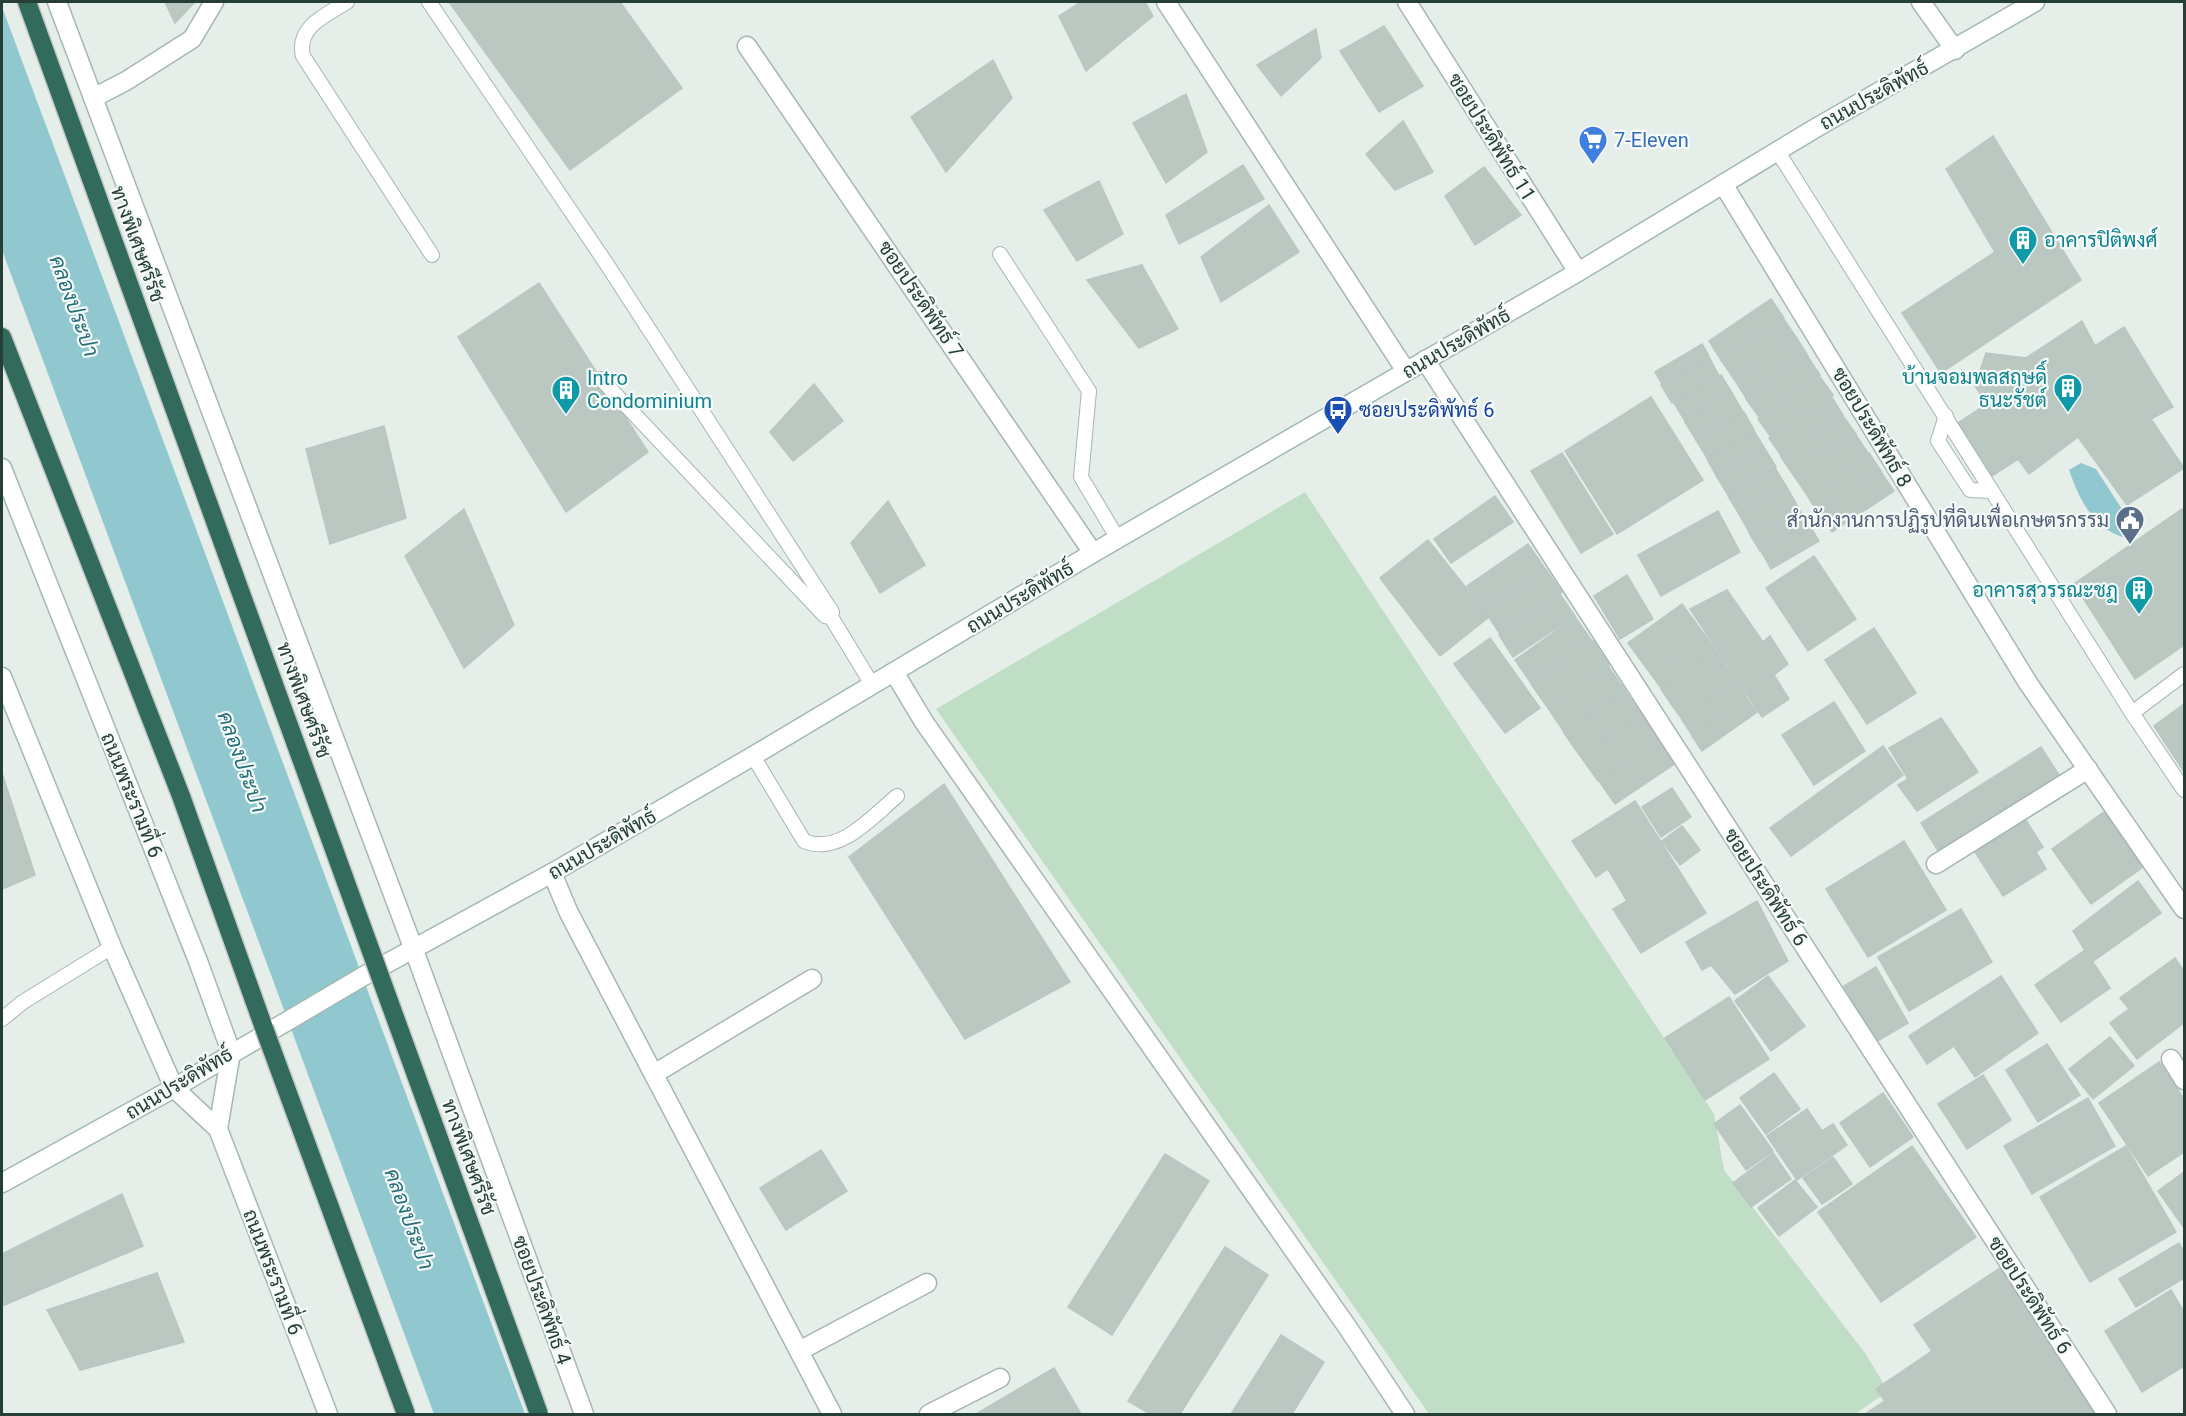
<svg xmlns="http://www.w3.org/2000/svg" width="2186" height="1416" font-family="Roboto,Sarabun,sans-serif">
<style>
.green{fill:#c0ddc6}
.water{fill:#91c8cf}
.building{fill:#bbc8c2;stroke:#b8c7c0;stroke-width:1.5}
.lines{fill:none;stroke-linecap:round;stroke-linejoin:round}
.service-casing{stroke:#a8b6b0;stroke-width:16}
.minor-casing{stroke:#a8b6b0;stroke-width:21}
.tertiary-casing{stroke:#a8b6b0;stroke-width:21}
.secondary-casing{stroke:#a4b9b1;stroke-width:21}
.motorway-casing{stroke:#c2c9c7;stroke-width:21}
.service{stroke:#fff;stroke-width:14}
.minor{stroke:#fff;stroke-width:18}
.tertiary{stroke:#fff;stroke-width:18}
.secondary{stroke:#fff;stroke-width:18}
.motorway{stroke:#326a5c;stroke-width:18}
.motorway-bridge-casing{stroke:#c2c9c7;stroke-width:21;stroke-linecap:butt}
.motorway-bridge{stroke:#326a5c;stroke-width:18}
.labels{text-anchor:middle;stroke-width:4.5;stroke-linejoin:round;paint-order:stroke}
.street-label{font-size:20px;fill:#253f37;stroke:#f6faf8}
.shop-label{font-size:20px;fill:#366cbe;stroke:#f6faf8;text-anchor:start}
.culture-label{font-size:20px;fill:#0d838f;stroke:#f6faf8;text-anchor:start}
.transit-label{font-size:20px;fill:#164399;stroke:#f6faf8;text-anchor:start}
.service-label{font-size:20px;fill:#4e5e75;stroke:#f6faf8;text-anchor:end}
.water-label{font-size:21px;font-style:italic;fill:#216e78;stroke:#f6faf8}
</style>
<rect width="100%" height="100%" fill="#e5eee9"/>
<path class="green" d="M1305,492L1714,1114L1724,1170L1865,1353L1888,1391L1855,1414H1429L936,709Z"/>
<g class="water">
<path d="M2,7L525,1414H434L2,250Z"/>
<path d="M2081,463L2096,469L2133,526L2126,538C2094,530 2079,499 2069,470Z"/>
</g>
<g class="building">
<path d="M165,2H195L175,23Z"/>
<path d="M449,2H620L682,88L570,170Z"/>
<path d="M1081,2H1145L1153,16L1086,71L1059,16Z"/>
<path d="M1384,26L1423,86L1379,112L1340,51Z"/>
<path d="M1316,29L1321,58L1281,96L1257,65Z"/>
<path d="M993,60L1012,98L946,172L911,117Z"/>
<path d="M1186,94L1207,152L1166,183L1133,123Z"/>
<path d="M1403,121L1433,172L1395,190L1366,154Z"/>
<path d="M1993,136L2081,280L1941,373L1902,313L1995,252L1946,169Z"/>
<path d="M1243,165L1264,199L1179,244L1166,215Z"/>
<path d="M1484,167L1521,215L1475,245L1445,196Z"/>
<path d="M1099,181L1123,234L1077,261L1044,210Z"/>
<path d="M1269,205L1299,252L1221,302L1201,257Z"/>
<path d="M1142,265L1178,329L1139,348L1087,280Z"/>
<path d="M539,283L648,452L566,512L458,337Z"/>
<path d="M1771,299L1784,318L1721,360L1709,341Z"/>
<path d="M1783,318L1796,337L1734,379L1721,360Z"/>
<path d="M2082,321L2095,346L2124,327L2173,407L2151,419L2184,468L2127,505L2078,437L2029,474L2018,459L1992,476L1958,423L1987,404L1975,386L1986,353L2026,358Z"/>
<path d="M1796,337L1808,356L1746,398L1734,379Z"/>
<path d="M1702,344L1709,356L1662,384L1655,372Z"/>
<path d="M1709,357L1719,376L1672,403L1661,385Z"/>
<path d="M1808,357L1820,375L1759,417L1746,399Z"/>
<path d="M1721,375L1732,393L1685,421L1674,403Z"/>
<path d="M1820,377L1833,395L1771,437L1758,419Z"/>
<path d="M814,384L843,421L793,461L770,432Z"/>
<path d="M1732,393L1743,412L1696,440L1685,422Z"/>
<path d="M1831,396L1843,415L1782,457L1769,438Z"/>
<path d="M1651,397L1703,480L1617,534L1565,451Z"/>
<path d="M1744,412L1754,430L1707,458L1696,440Z"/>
<path d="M1843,416L1856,434L1794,476L1781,457Z"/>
<path d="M384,426L406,518L330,544L306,449Z"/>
<path d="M1754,431L1765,449L1717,477L1707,459Z"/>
<path d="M1856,435L1868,453L1807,495L1794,476Z"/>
<path d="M1765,449L1776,467L1728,495L1717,477Z"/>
<path d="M1562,453L1613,534L1581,553L1531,471Z"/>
<path d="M1869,453L1881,471L1819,514L1807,495Z"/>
<path d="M1775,468L1786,486L1739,514L1728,496Z"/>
<path d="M1881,472L1894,491L1832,532L1819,513Z"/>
<path d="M1786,486L1797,505L1749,532L1739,514Z"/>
<path d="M1495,496L1513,522L1451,563L1434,539Z"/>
<path d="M888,501L925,565L880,593L851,543Z"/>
<path d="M1797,505L1807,523L1760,551L1749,533Z"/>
<path d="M464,509L514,625L464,668L405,556Z"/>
<path d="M2182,509L2184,513V645L2135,679L2074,584Z"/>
<path d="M1718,511L1740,552L1661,596L1638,555Z"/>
<path d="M1808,523L1819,541L1771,569L1761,551Z"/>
<path d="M1428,540L1489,617L1440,656L1380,578Z"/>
<path d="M1528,544L1544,567L1483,610L1467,586Z"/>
<path d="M1814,556L1856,619L1808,651L1766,588Z"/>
<path d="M1545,568L1562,592L1500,634L1484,610Z"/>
<path d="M1627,575L1653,619L1620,639L1594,596Z"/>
<path d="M1727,590L1763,642L1770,636L1788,664L1774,675L1789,699L1762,717L1690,609Z"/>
<path d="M1559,593L1575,616L1513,657L1499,635Z"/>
<path d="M1682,604L1693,619L1639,658L1628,643Z"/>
<path d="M1575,617L1592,641L1531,683L1515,660Z"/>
<path d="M1693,619L1704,634L1650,673L1639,658Z"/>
<path d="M1874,628L1916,693L1867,724L1825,660Z"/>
<path d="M1704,634L1715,649L1661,688L1650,673Z"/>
<path d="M1490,638L1540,708L1505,733L1454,664Z"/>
<path d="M1593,641L1609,665L1548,708L1531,684Z"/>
<path d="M1715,650L1726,664L1671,704L1661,689Z"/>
<path d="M1725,665L1736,680L1682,719L1671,704Z"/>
<path d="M1608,666L1625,690L1564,732L1548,708Z"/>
<path d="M1736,681L1746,696L1692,735L1682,720Z"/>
<path d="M1625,691L1641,714L1580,756L1564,733Z"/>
<path d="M1746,697L1757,712L1702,751L1692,736Z"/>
<path d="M1834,702L1865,751L1814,785L1782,735Z"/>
<path d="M2184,704V772L2154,726Z"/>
<path d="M1642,714L1659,738L1598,781L1581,757Z"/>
<path d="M1941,718L1978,772L1917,811L1898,785L1908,779L1889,748Z"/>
<path d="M1660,738L1676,763L1615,804L1599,781Z"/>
<path d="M1883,746L1903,775L1791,856L1770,828Z"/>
<path d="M2041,747L2061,778L1940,854L1921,823Z"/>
<path d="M2,773L35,875L2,889Z"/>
<path d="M944,784L1070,982L965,1039L849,857Z"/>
<path d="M1672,788L1691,817L1661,837L1642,807Z"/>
<path d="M1635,801L1706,913L1641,953L1613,909L1627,901L1608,869L1596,877L1572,841Z"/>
<path d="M2104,812L2143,867L2091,904L2052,849Z"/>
<path d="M2024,817L2043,847L2036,852L2046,869L2003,896L1973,849Z"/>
<path d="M1682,826L1700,850L1680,865L1662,841Z"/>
<path d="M1904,841L1946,910L1868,957L1826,889Z"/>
<path d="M2138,881L2161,913L2092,962L2073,931Z"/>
<path d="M1757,901L1788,961L1735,994L1711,965L1702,970L1686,942Z"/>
<path d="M1961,909L1992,962L1909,1011L1878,957Z"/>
<path d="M2085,950L2110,988L2061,1022L2035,985Z"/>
<path d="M2175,958L2184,971V1023L2137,1059L2110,1023L2129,1009L2120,998Z"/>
<path d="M1876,967L1908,1023L1876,1042L1844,986Z"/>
<path d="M1768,976L1805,1026L1771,1051L1735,1001Z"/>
<path d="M2001,976L2038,1033L1975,1077L1954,1046L1927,1064L1909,1036Z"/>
<path d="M1729,997L1769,1059L1705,1100L1665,1038Z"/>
<path d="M2110,1037L2134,1066L2093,1099L2069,1069Z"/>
<path d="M2047,1044L2080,1095L2038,1122L2006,1070Z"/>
<path d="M2159,1062L2184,1099V1152L2148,1176L2099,1103Z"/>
<path d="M1774,1073L1800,1109L1766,1134L1740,1098Z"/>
<path d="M1983,1075L2011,1120L1967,1149L1938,1104Z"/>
<path d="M1883,1093L1913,1137L1870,1167L1840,1123Z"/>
<path d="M2088,1098L2115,1146L2032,1194L2004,1146Z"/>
<path d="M1740,1105L1773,1151L1746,1170L1714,1124Z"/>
<path d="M1807,1109L1822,1131L1833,1124L1847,1145L1797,1180L1767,1136Z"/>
<path d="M1912,1146L1976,1237L1881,1302L1818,1212Z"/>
<path d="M2126,1146L2176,1232L2090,1282L2040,1197Z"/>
<path d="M821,1150L847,1191L786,1230L760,1188Z"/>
<path d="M1773,1153L1791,1179L1751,1207L1733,1183Z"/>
<path d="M1165,1154L1209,1181L1112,1335L1068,1307Z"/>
<path d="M1833,1157L1852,1184L1822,1204L1803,1178Z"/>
<path d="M2184,1172V1228L2158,1191Z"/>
<path d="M1795,1180L1817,1207L1779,1236L1758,1208Z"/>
<path d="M122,1194L143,1246L2,1306V1254Z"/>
<path d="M2179,1243L2184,1252V1278L2136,1307L2119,1279Z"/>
<path d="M1225,1247L1268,1275L1180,1414H1150L1128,1401Z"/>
<path d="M2000,1268L2099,1414H1865L1885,1401L1876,1389L1932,1351L1914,1325Z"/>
<path d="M157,1273L184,1342L80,1370L47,1310Z"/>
<path d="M2171,1290L2184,1312V1366L2142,1392L2105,1331Z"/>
<path d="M1281,1335L1324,1362L1292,1414H1231Z"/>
<path d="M1054,1368L1081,1414H976Z"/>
</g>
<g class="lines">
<g class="service-casing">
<g id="service">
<path d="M347,2C326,15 296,27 303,56L432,255"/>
<path d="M429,2L606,263L832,612L831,617L873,686"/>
<path d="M1778,152L2132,713L2184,790"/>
<path d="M1000,254L1089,391L1081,477L1118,539"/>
<path d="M601,379L825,616L831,617"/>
<path d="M1946,416L1938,441L1970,490L1992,491"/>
<path d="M2132,713L2184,674"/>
<path d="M753,756L804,841C839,856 872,817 897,796"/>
<path d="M2,1019L23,1002L112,947"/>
</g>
</g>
<g class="minor-casing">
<g id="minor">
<path d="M57,2L414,950"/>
<path d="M1166,2L1406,371"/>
<path d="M1407,2L1578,272"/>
<path d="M1921,2L1955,50"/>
<path d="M747,46L1093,553"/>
<path d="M93,98L126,81L192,39L214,2"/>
<path d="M1723,184L2028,683L2184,909"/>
<path d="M1425,360L2107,1414"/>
<path d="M894,672L924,722L1348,1328L1405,1414"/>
<path d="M1936,864L2088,769"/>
<path d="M552,873L569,913L832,1414"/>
<path d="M2171,1059L2184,1080"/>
<path d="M654,1074L812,979"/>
<path d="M799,1351L927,1283"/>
<path d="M929,1414L1000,1378"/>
</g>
</g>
<g class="tertiary-casing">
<path id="tertiary" d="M414,950L584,1414"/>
</g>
<g class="secondary-casing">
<g id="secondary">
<path d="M2,468L198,961L231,1052L218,1129"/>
<path d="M2,677L112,947L174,1088L218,1129L328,1414"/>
<path d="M2,1183L174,1088L362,977L552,873L753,756L1093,553L1578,272L1814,129L2035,2"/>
</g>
</g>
<g class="motorway-casing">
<g id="motorway">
<path d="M27,2L234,574"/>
<path d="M2,337L181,796L264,1028"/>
</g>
</g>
<use href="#service" class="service"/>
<use href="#minor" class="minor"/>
<use href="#tertiary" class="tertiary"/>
<use href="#secondary" class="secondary"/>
<use href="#motorway" class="motorway"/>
<g class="motorway-bridge-casing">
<g id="motorway-bridge">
<path d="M234,574L539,1414"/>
<path d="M264,1028L406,1414"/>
</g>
</g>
<use href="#motorway-bridge" class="motorway-bridge"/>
</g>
<defs>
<g id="supermarket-pin" transform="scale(1.5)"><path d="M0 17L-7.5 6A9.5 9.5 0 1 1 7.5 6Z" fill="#3f7fe0" stroke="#f6faf8"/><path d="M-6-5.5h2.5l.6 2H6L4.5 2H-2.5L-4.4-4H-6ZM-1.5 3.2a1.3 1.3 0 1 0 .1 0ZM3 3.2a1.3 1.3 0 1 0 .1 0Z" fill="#fff"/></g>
<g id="building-pin" transform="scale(1.5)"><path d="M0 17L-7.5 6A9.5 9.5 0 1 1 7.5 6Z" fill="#0f9aa8" stroke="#f6faf8"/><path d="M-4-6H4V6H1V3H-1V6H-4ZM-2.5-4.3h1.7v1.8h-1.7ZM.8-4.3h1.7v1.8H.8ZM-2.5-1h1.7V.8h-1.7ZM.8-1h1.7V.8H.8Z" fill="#fff"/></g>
<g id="bus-pin" transform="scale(1.5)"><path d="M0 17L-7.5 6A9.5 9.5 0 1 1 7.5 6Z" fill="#1a4fb4" stroke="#f6faf8"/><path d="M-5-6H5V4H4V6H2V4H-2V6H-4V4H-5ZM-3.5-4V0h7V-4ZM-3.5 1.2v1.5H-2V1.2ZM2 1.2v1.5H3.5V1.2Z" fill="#fff"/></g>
<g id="civic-pin" transform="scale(1.5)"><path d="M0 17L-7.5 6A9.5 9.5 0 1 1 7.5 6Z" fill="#5c6f8a" stroke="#f6faf8"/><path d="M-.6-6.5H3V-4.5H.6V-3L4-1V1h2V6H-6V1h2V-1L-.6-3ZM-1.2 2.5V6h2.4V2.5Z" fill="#fff"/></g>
</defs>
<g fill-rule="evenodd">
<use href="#supermarket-pin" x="1593" y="140"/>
<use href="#building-pin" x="2023" y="240"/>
<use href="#building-pin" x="2068" y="388"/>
<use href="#building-pin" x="566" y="390"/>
<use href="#bus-pin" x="1338" y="410"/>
<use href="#civic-pin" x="2130" y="520"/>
<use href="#building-pin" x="2139" y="590"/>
</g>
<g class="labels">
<g class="street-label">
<text transform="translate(1874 95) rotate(-29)" y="7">ถนนประดิพัทธ์</text>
<text transform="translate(1492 137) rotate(58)" y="7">ซอยประดิพัทธ์ 11</text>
<text transform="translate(138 244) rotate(70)" y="7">ทางพิเศษศรีรัช</text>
<text transform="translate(921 299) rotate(56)" y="7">ซอยประดิพัทธ์ 7</text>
<text transform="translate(1456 343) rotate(-30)" y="7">ถนนประดิพัทธ์</text>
<text transform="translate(1872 427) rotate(59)" y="7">ซอยประดิพัทธ์ 8</text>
<text transform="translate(1020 597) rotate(-31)" y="7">ถนนประดิพัทธ์</text>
<text transform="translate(304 700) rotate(70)" y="7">ทางพิเศษศรีรัช</text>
<text transform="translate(132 795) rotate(68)" y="7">ถนนพระรามที่ 6</text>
<text transform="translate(602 844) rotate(-30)" y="7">ถนนประดิพัทธ์</text>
<text transform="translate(1766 887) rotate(57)" y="7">ซอยประดิพัทธ์ 6</text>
<text transform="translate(179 1083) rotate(-31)" y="7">ถนนประดิพัทธ์</text>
<text transform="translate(469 1157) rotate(70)" y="7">ทางพิเศษศรีรัช</text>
<text transform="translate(273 1272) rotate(69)" y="7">ถนนพระรามที่ 6</text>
<text transform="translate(2030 1295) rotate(57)" y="7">ซอยประดิพัทธ์ 6</text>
<text transform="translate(542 1300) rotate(70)" y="7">ซอยประดิพัทธ์ 4</text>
</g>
<g class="shop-label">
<text x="1614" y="147">7-Eleven</text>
</g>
<g class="culture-label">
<text x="2044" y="247">อาคารปิติพงศ์</text>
<text x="2047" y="384" text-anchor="end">บ้านจอมพลสฤษดิ์<tspan x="2047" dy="23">ธนะรัชต์</tspan></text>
<text x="587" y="385">Intro<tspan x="587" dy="23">Condominium</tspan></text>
<text x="2118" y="597" text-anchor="end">อาคารสุวรรณะชฎ</text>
</g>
<g class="transit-label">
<text x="1359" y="417">ซอยประดิพัทธ์ 6</text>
</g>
<g class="service-label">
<text x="2109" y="527">สำนักงานการปฏิรูปที่ดินเพื่อเกษตรกรรม</text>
</g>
<g class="water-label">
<text transform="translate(74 306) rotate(70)" y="7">คลองประปา</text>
<text transform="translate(242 762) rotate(70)" y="7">คลองประปา</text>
<text transform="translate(409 1219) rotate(70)" y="7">คลองประปา</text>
</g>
</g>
<rect width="2186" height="1416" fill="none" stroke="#253f37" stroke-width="6"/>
</svg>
